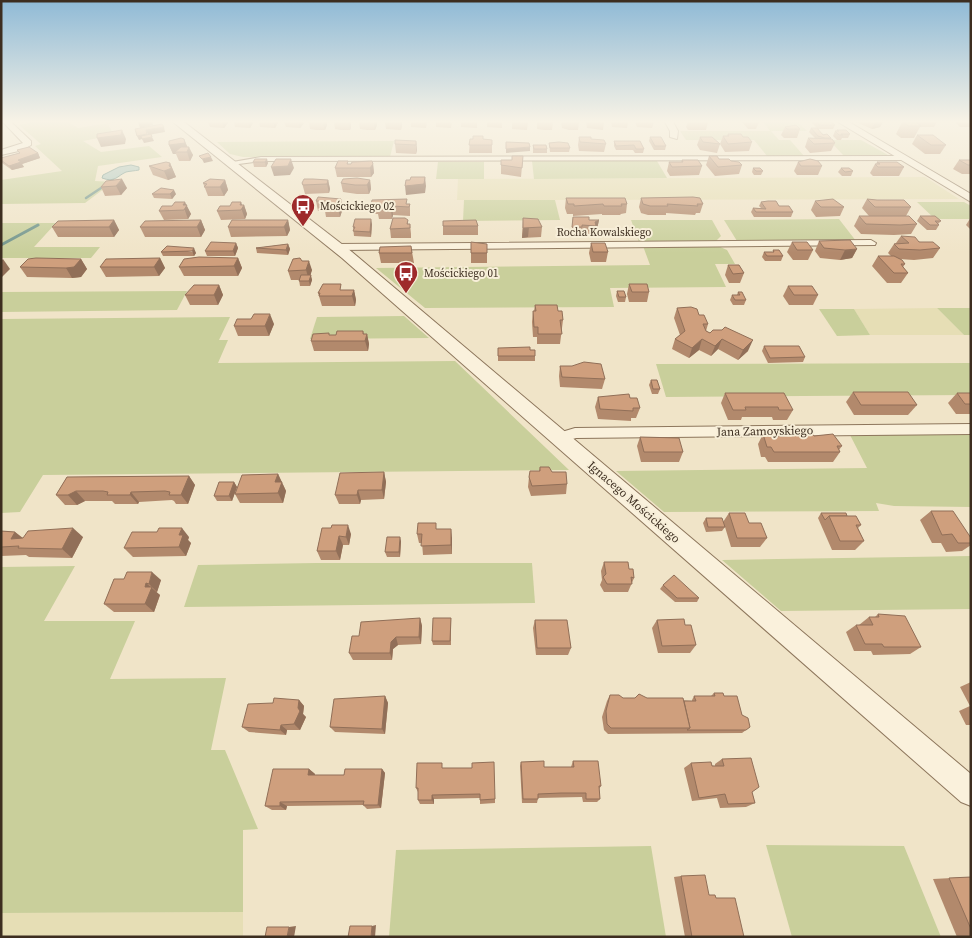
<svg xmlns="http://www.w3.org/2000/svg" width="972" height="938" font-family="'Source Serif 4',serif">
<style>
.farmland{fill:#e6deb5}
.green{fill:#c9cf9b}
.water{fill:#a9c4bc;stroke:#6f938a}
.lines{fill:none;stroke-linecap:round;stroke-linejoin:round}
.stream-far1{stroke:#6f938a;stroke-width:2.5}
.stream{stroke:#6f938a;stroke-width:3}
.minor-casing{stroke:#8d765c;stroke-width:2}
.tertiary-casing{stroke:#8d765c;stroke-width:2}
.minor{fill:#faf1dc;fill-rule:evenodd}
.tertiary{fill:#faf1dc;fill-rule:evenodd}
.wall{fill:#b2896c}
.shaded-wall{fill:#916f58}
.building{fill:#cf9f7d;stroke:#916f58}
.labels{text-anchor:middle;stroke-width:4;stroke-linejoin:round;paint-order:stroke}
.far-poi-label{font-size:11px;fill:#3d2e20;stroke:#f7eed8;text-anchor:start}
.far-street-label{font-size:11px;fill:#3d2e20;stroke:#f7eed8}
.street-label{font-size:12px;fill:#3d2e20;stroke:#f7eed8}
</style>
<rect width="100%" height="100%" fill="#f0e4c8"/>
<g class="farmland">
<path d="M925,177L959,199L457,200L458,179Z"/>
<path d="M937,308L964,335H870L854,309Z"/>
<path d="M243,912V937H1V913Z"/>
</g>
<g class="green">
<path d="M33,122H68L78,128L116,122L108,124L114,135L83,141L101,152L149,146L162,157L98,166L95,181L113,182L85,203L1,204V180L62,171L35,146L41,144L19,125Z"/>
<path d="M763,122H798L807,131H771L779,140H790L804,156H767L754,140H686L680,131H770Z"/>
<path d="M829,140H861L888,155L844,156Z"/>
<path d="M394,141L390,157H243L230,154L217,142Z"/>
<path d="M532,161H657L667,178L534,179Z"/>
<path d="M438,162H484V179H436Z"/>
<path d="M464,200H555L560,220L463,221Z"/>
<path d="M917,202H964L971,206V219H935Z"/>
<path d="M839,219L856,241H737L724,220Z"/>
<path d="M631,220H712L721,236L716,241L639,242Z"/>
<path d="M1,223H56L34,247H100L91,258H1Z"/>
<path d="M643,246H718L727,250L735,264H715L726,287L610,288L614,307L425,308L376,268L650,265Z"/>
<path d="M187,291L177,310L1,312V292Z"/>
<path d="M937,308H971V335H964Z"/>
<path d="M819,309H854L870,335L837,336Z"/>
<path d="M404,316L429,338L310,339L317,317Z"/>
<path d="M230,317L219,340H228L218,363L455,361L569,470L43,475L20,512L1,513V319Z"/>
<path d="M971,363V395L666,397L656,364Z"/>
<path d="M971,434V507L894,506L876,503L879,511L664,512L616,471L867,468L850,435Z"/>
<path d="M971,556V609L781,611L722,560Z"/>
<path d="M316,563H532L535,603L184,607L198,565Z"/>
<path d="M75,566L44,621H135L110,679L226,678L211,750H225L258,829L243,830V912L1,913V567Z"/>
<path d="M766,845L904,846L941,937H792Z"/>
<path d="M651,846L666,937H389L396,850Z"/>
</g>
<path class="water" d="M131,165L139,167V170C134,171 130,171 126,172C117,176 115,183 102,178L103,175L119,167Z"/>
<g class="lines">
<path class="stream-far1" d="M86,198L113,180"/>
<path class="stream" d="M1,245L38,225"/>
<g class="minor-casing">
<g id="minor">
<path d="M3,122H11L31,141V145L23,150L1,155V150L23,143Z"/>
<path d="M665,122H673L678,131L677,139L670,137V131Z"/>
<path d="M902,156H905V160L261,161L231,165L227,163L261,157Z"/>
<path d="M871,240L876,243L875,245L337,250L332,247L337,244Z"/>
<path d="M971,424V434L576,438L560,443L555,442L553,438L555,434L575,428Z"/>
</g>
</g>
<g class="tertiary-casing">
<g id="tertiary">
<path d="M173,122H184L352,252L971,774V806L961,802L342,258Z"/>
<path d="M838,122H849L971,194V202Z"/>
</g>
</g>
<use href="#minor" class="minor"/>
<use href="#tertiary" class="tertiary"/>
</g>
<g class="wall">
<path d="M208,122H228V123L224,128L210,127Z"/>
<path d="M234,122H252L253,123L250,128L235,127Z"/>
<path d="M259,122H278V123L275,128L260,127Z"/>
<path d="M284,122H303L304,123L300,128L286,127Z"/>
<path d="M309,122H327V125L325,130H316L310,129Z"/>
<path d="M334,122H351V127L350,130H341L335,129Z"/>
<path d="M359,122H377V125L375,130H367L360,129Z"/>
<path d="M385,122H402V125L401,130L386,129Z"/>
<path d="M411,122H427L426,128L411,127Z"/>
<path d="M436,122H452L451,128L436,127Z"/>
<path d="M461,122H477V128L461,127Z"/>
<path d="M487,122H502V128L487,127Z"/>
<path d="M512,122H528L527,130L512,129Z"/>
<path d="M537,122H553L552,130H544L537,129Z"/>
<path d="M561,122H579L578,130H569L562,128Z"/>
<path d="M586,122H604L603,130L587,128Z"/>
<path d="M611,122H628L627,128L612,127Z"/>
<path d="M635,122H654L652,128L637,127Z"/>
<path d="M688,122H708L706,130H688L686,127Z"/>
<path d="M742,122H759L756,129H748Z"/>
<path d="M811,122H831L835,125L833,129H818Z"/>
<path d="M856,122H883L880,127L872,129Z"/>
<path d="M902,122H934L936,123L934,127H920L914,138H901L896,134Z"/>
<path d="M955,122H971V127H960Z"/>
<path d="M785,127L800,129L797,138H784L781,135Z"/>
<path d="M811,128L831,138V139L835,143L831,151L810,153L805,147L808,138H815L809,132Z"/>
<path d="M837,130L850,134L848,138H842L841,140H837L833,136L835,131H836Z"/>
<path d="M728,134L743,137L752,142L749,151L725,152L720,144L723,136H727Z"/>
<path d="M917,135L946,145L940,154H925L912,144Z"/>
<path d="M579,137L591,139L606,144L604,152L579,151L578,145Z"/>
<path d="M650,137L666,146L665,150H654L649,141Z"/>
<path d="M700,137L720,144L717,153L700,150L697,145Z"/>
<path d="M470,139H483L492,140V153H469Z"/>
<path d="M416,141L417,150L416,154L396,153L395,144Z"/>
<path d="M614,141H640L644,149L643,153H635L633,150H616L614,146Z"/>
<path d="M549,143L570,148L569,152H550Z"/>
<path d="M169,145L187,147L193,155L190,161H179L176,154H173Z"/>
<path d="M533,145L547,149V153H533Z"/>
<path d="M17,150L38,153L40,158L22,164L24,167L12,170L2,163L1,161V158L19,153Z"/>
<path d="M512,156H523L521,177L501,174V160H512Z"/>
<path d="M709,156L719,159L731,161L742,165L739,174L715,176L706,165Z"/>
<path d="M255,159L268,163L266,167H254L253,162Z"/>
<path d="M682,160L702,166L699,175L670,176L667,171L669,162H681Z"/>
<path d="M959,160H971V174H962L953,169Z"/>
<path d="M348,161V164H373L374,173L371,177H337L335,168Z"/>
<path d="M798,162L822,166L818,175H797L794,171Z"/>
<path d="M877,162L904,167L899,176H873L870,173L875,164H876Z"/>
<path d="M170,163L176,177L168,180L153,175L149,166Z"/>
<path d="M753,168L763,171L761,175H754L752,172Z"/>
<path d="M841,168L853,171L851,176H842L838,172Z"/>
<path d="M225,180L228,190L224,196H208L203,183Z"/>
<path d="M328,180L330,189L329,193L305,194L302,183Z"/>
<path d="M370,180L371,189L369,194H357L343,192L341,183Z"/>
<path d="M106,181L127,188L121,195L105,196L101,187Z"/>
<path d="M152,194H176L172,199L154,198Z"/>
<path d="M566,198L627,204L626,213L621,214L620,215H602V214L573,216V214H567L565,208Z"/>
<path d="M641,198L703,204L700,213H696L695,215L666,213V215H648L641,213L639,207Z"/>
<path d="M341,199L343,208L340,217H326L325,211H318L316,201Z"/>
<path d="M867,199L911,207L906,216L917,224L911,234L894,235L861,234L854,226L859,216H869L862,208Z"/>
<path d="M815,201L844,207L840,216L816,217L811,210Z"/>
<path d="M761,202L779,206L793,212L791,217H754L751,212L753,208H761L759,206Z"/>
<path d="M410,204V216L393,215L392,219H379L378,214H372L371,205Z"/>
<path d="M186,205L191,214L188,219L164,220L159,211L172,206Z"/>
<path d="M242,205H244L247,214L245,219L221,220L217,211Z"/>
<path d="M920,216L941,221L938,224L939,225L936,230H927L917,221Z"/>
<path d="M573,217L589,220H599L597,229L596,230L595,235H581V237H571Z"/>
<path d="M971,217V230L966,225Z"/>
<path d="M523,218L542,227L541,237L522,238Z"/>
<path d="M114,220L119,230L114,237H58L52,227Z"/>
<path d="M201,220L205,230L201,237H145L140,227Z"/>
<path d="M288,220L290,230L287,236L231,237L228,227Z"/>
<path d="M408,220V224H410L411,234V238H391L390,229Z"/>
<path d="M372,224L371,237L354,236L353,227Z"/>
<rect x="443" y="226" width="35" height="9"/>
<path d="M901,236L940,248L933,258L914,260L899,259L905,264L903,267L908,273L901,283H887L872,266L878,256H891L888,253L894,244L896,243Z"/>
<path d="M819,241L857,249L852,258L840,260L820,258L815,251Z"/>
<path d="M471,242L487,244V263H471Z"/>
<path d="M792,242L813,250L808,260H793L787,252Z"/>
<path d="M236,243L238,248L235,256H207L205,251Z"/>
<path d="M591,243L608,252L606,262H591L589,253Z"/>
<path d="M288,244L290,249L288,255L257,253L256,248Z"/>
<path d="M167,246L196,253L194,256H163L161,252Z"/>
<path d="M411,246L414,263H381L379,253Z"/>
<path d="M773,250L783,256L781,261H765L762,257L764,252H773Z"/>
<path d="M160,258L165,268L159,276L106,277L100,267Z"/>
<path d="M238,258L242,268L238,276H184L179,267Z"/>
<path d="M81,259L87,269L81,277L72,278L27,277L20,267Z"/>
<path d="M302,261L312,270L310,275L312,280L310,286H300L299,280H291L288,271Z"/>
<path d="M728,265L744,273L740,283H729L725,275Z"/>
<path d="M629,284L649,292L647,302H629L627,294Z"/>
<path d="M219,285L223,295L218,305H190L185,295Z"/>
<path d="M788,286L818,295L813,305H789L783,296Z"/>
<path d="M343,290H354L356,300L355,306H322L318,293Z"/>
<path d="M617,291L626,297L625,302H618L616,296Z"/>
<path d="M738,292L746,300L744,305H733L730,300L732,295H737Z"/>
<path d="M535,305L558,311L563,320L560,344H537V337H533L532,322L533,311H534Z"/>
<path d="M677,308L699,315L708,324L706,331L748,351L738,360L718,349L711,356L699,350L689,358L672,349L675,339L680,335L674,318Z"/>
<path d="M251,319L274,324L269,336H238L234,326Z"/>
<path d="M363,331L364,334H367L369,344L368,351H314L311,341L330,335H336Z"/>
<path d="M764,346L805,357L803,362L768,363L762,351Z"/>
<path d="M498,348L530,350L535,356V361H498Z"/>
<path d="M560,366H572L605,379L602,389L560,387L559,376Z"/>
<path d="M651,380L660,389L658,394H652L649,385Z"/>
<path d="M853,392L917,405L908,415H854L846,402Z"/>
<path d="M725,393L793,410L787,420H773L772,417H742L741,420H728L721,403Z"/>
<path d="M957,393H971V414H956L948,403Z"/>
<path d="M598,397L630,398L640,408L636,418H631V421L598,419L595,407Z"/>
<path d="M783,433L814,436L842,446L839,450L840,452L833,462H768L765,457H761L758,444L763,434L774,436H781Z"/>
<path d="M640,437L683,452L679,462H641L637,446Z"/>
<path d="M540,467L552,472L567,484L566,494L531,496L528,487L529,477L539,471Z"/>
<path d="M384,472L386,482L384,499L361,500L360,504H339L335,495Z"/>
<path d="M278,474L286,491L283,503H240L235,494Z"/>
<path d="M189,476L195,485L188,504H176L174,501L172,500L139,502L138,504H115L112,501H85L77,505H65L56,495L67,477Z"/>
<path d="M234,482L237,487L232,501H217L214,496Z"/>
<path d="M931,511L971,538V545L962,551L946,552L941,543H932L920,520Z"/>
<path d="M729,513L749,523L767,538L760,547H731L725,527L722,531L706,532L703,523L706,518L723,522Z"/>
<path d="M821,513L847,516L861,525L858,528L864,541L855,550H832L818,518Z"/>
<path d="M322,528L351,534L349,545H343L340,560H321L317,551Z"/>
<path d="M437,529L452,538V554L423,555L422,543H419L417,534Z"/>
<path d="M1,531L15,532L23,538L83,537L72,558L29,557L26,555L1,556Z"/>
<path d="M189,537L188,540L191,543L186,556L133,557L124,548Z"/>
<path d="M401,541L400,557H387L385,552Z"/>
<path d="M604,562L629,569L634,578L628,592H604L600,585L602,580L601,571Z"/>
<path d="M114,579L161,580L157,592H156L160,595L154,612H114L104,604Z"/>
<path d="M663,585L699,598L697,602H675L660,589Z"/>
<path d="M878,614L921,647L910,654L873,655L871,651H854L846,632L856,625H859L869,617H875Z"/>
<path d="M420,618L422,626L421,644L398,645L393,649L392,660H353L349,653L359,636Z"/>
<path d="M451,618V645H433L432,641Z"/>
<path d="M535,620L571,648L568,655H536L533,628Z"/>
<path d="M657,620L696,645L690,653H658L652,628Z"/>
<path d="M971,682V725H966L959,711L970,706L960,687Z"/>
<path d="M714,693L724,696L742,715L746,730L742,733L608,734L604,730L602,717L607,701L610,695L623,698H647L692,701V700L694,696H711Z"/>
<path d="M385,696L388,703L385,734L335,732L330,727Z"/>
<path d="M299,700L304,706L303,714L306,717L300,730H287L286,735L249,732L242,727L273,703Z"/>
<path d="M722,759L752,792L755,803L746,807L720,808L717,798L692,801L684,768L691,763L715,766V764Z"/>
<path d="M573,761L601,786L599,789L600,799L597,802H583L582,797L538,798L537,803H522L520,766L521,762L544,767H571Z"/>
<path d="M444,768L495,799V803L480,804V798L434,799V804H420L418,800V792L416,788Z"/>
<path d="M309,769L315,774V775H344L382,769L385,773L381,808L367,809L363,805L287,806L286,810H272L265,806Z"/>
<path d="M681,876L709,895L716,898L744,937H685L674,877Z"/>
<path d="M971,877V937H957L933,879Z"/>
</g>
<g class="shaded-wall">
<path d="M138,122H152L153,125L140,128Z"/>
<path d="M222,122H228V123L224,128Z"/>
<path d="M248,122H252L253,123L250,128Z"/>
<path d="M273,122H278L275,128Z"/>
<path d="M299,122H303L304,123L300,128Z"/>
<path d="M323,122H327V125L325,130Z"/>
<path d="M349,122H351V127L350,130Z"/>
<path d="M374,122H377V125L375,130Z"/>
<path d="M400,122H402V125L401,130Z"/>
<path d="M875,122H883L880,127L872,129Z"/>
<path d="M164,127L165,132L148,135L146,130Z"/>
<path d="M122,130L126,139L125,144L101,147L97,138Z"/>
<path d="M147,134L149,138L152,137L154,141L144,143L142,139L139,140L137,136Z"/>
<path d="M184,139L188,148L189,147L193,155L190,161L187,152H175L176,154H173L169,145Z"/>
<path d="M416,141L417,150L416,154Z"/>
<path d="M530,147V151L506,153V149Z"/>
<path d="M38,153L40,158L22,164L24,167L12,170L9,166L18,160Z"/>
<path d="M211,157L213,161L204,163L202,159Z"/>
<path d="M267,159L268,163L266,167L265,162Z"/>
<path d="M291,159L294,168L290,175L274,176L271,167Z"/>
<path d="M170,163L176,177L168,180L164,171L169,166Z"/>
<path d="M373,164L374,173L371,177L370,168Z"/>
<path d="M425,177L426,186L425,193L406,195L405,186Z"/>
<path d="M122,179L127,188L121,195L116,186Z"/>
<path d="M225,180L228,190L224,196L220,187Z"/>
<path d="M328,180L330,189L329,193L327,184Z"/>
<path d="M370,180L371,189L369,194L367,185Z"/>
<path d="M174,190L176,194L172,199L170,194Z"/>
<path d="M341,199L343,208L340,217L338,207Z"/>
<path d="M185,202L191,214L188,219L183,205Z"/>
<path d="M241,202L243,207L244,205L247,214L245,219L240,205Z"/>
<path d="M392,206L393,215L392,219L391,210Z"/>
<path d="M371,219L372,224L371,237L370,232Z"/>
<path d="M114,220L119,230L114,237L109,227Z"/>
<path d="M201,220L205,230L201,237L197,227Z"/>
<path d="M288,220L290,230L287,236L284,227Z"/>
<path d="M599,220L597,229L596,230V226L595,222Z"/>
<path d="M529,227L528,237L522,238L523,228Z"/>
<path d="M236,243L238,248L235,256L233,251Z"/>
<path d="M288,244L290,249L288,255L286,250Z"/>
<path d="M194,248L196,253L194,256L192,251Z"/>
<path d="M857,249L852,258L840,260L845,250Z"/>
<path d="M160,258L165,268L159,276L154,267Z"/>
<path d="M238,258L242,268L238,276L234,266Z"/>
<path d="M3,259L10,269L2,277L1,276V261Z"/>
<path d="M81,259L87,269L81,277L72,278L66,268Z"/>
<path d="M309,261L312,270L309,280L306,270Z"/>
<path d="M311,275L312,280L310,286L309,281Z"/>
<path d="M219,285L223,295L218,305L214,295Z"/>
<path d="M354,290L356,300L355,306L352,296Z"/>
<path d="M270,314L274,324L269,336L265,326Z"/>
<path d="M367,334L369,344L368,351L365,341Z"/>
<path d="M702,339L699,350L689,358L692,348Z"/>
<path d="M722,339L718,349L711,356L715,346Z"/>
<path d="M753,340L748,351L738,360L743,350Z"/>
<path d="M384,472L386,482L384,499L382,490Z"/>
<path d="M278,474L286,491L283,503L278,493L275,482Z"/>
<path d="M189,476L195,485L188,504L181,495Z"/>
<path d="M234,482L237,487L232,501L229,496Z"/>
<path d="M358,490L361,500L360,504L357,495Z"/>
<path d="M76,491L85,501L77,505L68,495Z"/>
<path d="M131,492L139,502L138,504L130,495Z"/>
<path d="M348,525L351,534L349,545L346,537Z"/>
<path d="M73,528L83,537L72,558L62,549Z"/>
<path d="M182,528L189,537L188,540L191,543L186,556L179,547V535Z"/>
<path d="M451,529L452,538V554L451,545Z"/>
<path d="M15,532L26,541L11,539Z"/>
<path d="M339,536L343,545L340,560L336,551Z"/>
<path d="M400,537L401,541L400,557L399,552Z"/>
<path d="M152,572L161,580L157,592L149,584Z"/>
<path d="M146,583L160,595L154,612L145,604V587Z"/>
<path d="M420,618L422,626L421,644L419,637Z"/>
<path d="M396,637L398,645L393,649L392,660L390,653L391,642Z"/>
<path d="M385,696L388,703L385,734L382,729Z"/>
<path d="M299,700L304,706L303,714L306,717L300,730L294,724Z"/>
<path d="M281,725L287,730L286,735L280,730Z"/>
<path d="M309,769L315,774L314,780L308,775Z"/>
<path d="M382,769L385,773L381,808L378,805Z"/>
<path d="M432,795L434,799V804L432,800Z"/>
<path d="M280,802L287,806L286,810L280,806Z"/>
<path d="M376,925L375,937H371L372,926Z"/>
<path d="M296,926L294,937H287L289,927Z"/>
</g>
<g class="building">
<path d="M817,122H831L835,125H819Z"/>
<path d="M903,122H916L921,126H908Z"/>
<path d="M917,122H934L936,123H919Z"/>
<path d="M162,124L164,127L146,130L147,134L137,136L135,129Z"/>
<path d="M796,125L800,129H787L785,127Z"/>
<path d="M811,128H817L823,135L827,134L831,138H825L818,136Z"/>
<path d="M122,130L121,135L97,138V134Z"/>
<path d="M837,130H846L850,134H841L843,135H839L835,131H839Z"/>
<path d="M151,134L152,137L142,139L141,136Z"/>
<path d="M728,134H741L743,137H748L752,142L728,144L723,136H729Z"/>
<path d="M917,135H933L946,145H931Z"/>
<path d="M473,136H483V139L492,140V145H469L470,139H473Z"/>
<path d="M579,137H591V139L604,140L606,144L580,142Z"/>
<path d="M650,137H661L666,146H655Z"/>
<path d="M700,137H712L720,144L703,142Z"/>
<path d="M181,138L184,139L185,143L169,145V141Z"/>
<path d="M808,138L832,139L835,143L814,144Z"/>
<path d="M395,140L416,141V145L395,144Z"/>
<path d="M614,141H640L644,149H636L634,145L616,146Z"/>
<path d="M506,142L529,143L530,147L506,149Z"/>
<path d="M559,142L568,143L570,148H550L549,143Z"/>
<path d="M533,145H546L547,149H534Z"/>
<path d="M29,147L38,153L18,160L21,162L9,166L1,160V158L16,154L20,153L17,150Z"/>
<path d="M181,147H189L187,152H175Z"/>
<path d="M208,153L211,157L202,159L199,156Z"/>
<path d="M512,156H523L522,168L501,165V160H512Z"/>
<path d="M709,156H717L719,159H729L731,161L739,162L742,165L718,167Z"/>
<path d="M255,159H267L265,162H253Z"/>
<path d="M276,159H291L288,166L271,167Z"/>
<path d="M810,159L818,161L822,166H801L798,162Z"/>
<path d="M682,160H698L702,166L672,167L669,162H683Z"/>
<path d="M959,160H971V165H968Z"/>
<path d="M338,161H348L347,164H351L352,162L372,161L373,164L370,168H335Z"/>
<path d="M166,162L170,163L169,166L172,168L164,171L149,166Z"/>
<path d="M877,162H897L904,167H878L875,164H880Z"/>
<path d="M753,168H760L763,171H756Z"/>
<path d="M841,168H849L853,171L845,172Z"/>
<path d="M411,177H425L424,184L405,186L406,180H410Z"/>
<path d="M357,178L370,180L367,185H355L341,183L343,179Z"/>
<path d="M122,179L116,186L101,187L106,181Z"/>
<path d="M210,179L225,180L220,187H204L207,184L203,183Z"/>
<path d="M304,179H313L328,180L327,184L303,185L302,183Z"/>
<path d="M161,188L174,190L170,194H152Z"/>
<path d="M318,197L341,199L338,207H324L327,201H316Z"/>
<path d="M693,197L700,198L703,204H697L698,206L667,204L668,206H650L643,204L641,198Z"/>
<path d="M566,198H625L627,204H621L622,206H604L603,204L574,206V204H568Z"/>
<path d="M407,199L406,204H410L409,207L392,206L391,210H377L378,205H371L372,200Z"/>
<path d="M833,199L844,207H821L815,201Z"/>
<path d="M867,199L877,200H904L911,207H875Z"/>
<path d="M768,201H776L779,206H789L793,212H756L753,208L766,209L761,202Z"/>
<path d="M175,202H185L183,205H187L184,210L159,211L162,206H172Z"/>
<path d="M232,202H241L240,205H244L241,210L217,211L220,206H230Z"/>
<path d="M859,216H909L917,224L900,225L866,224Z"/>
<path d="M920,216H935L941,221H935L939,225H930Z"/>
<path d="M573,217H589V220H599L595,222L596,226L582,225V227H572Z"/>
<path d="M393,218H405L408,220L407,224H410V228L390,229Z"/>
<path d="M523,218L538,219L542,227L523,228Z"/>
<path d="M355,219H371L370,232L353,231L355,227H353Z"/>
<path d="M114,220L109,227H52L58,221Z"/>
<path d="M201,220L197,227H140L145,221Z"/>
<path d="M232,220H288L284,227H228Z"/>
<path d="M476,220L478,226H443V221Z"/>
<path d="M901,236L915,237L919,242H933L940,248L920,250L899,249L894,244L909,243Z"/>
<path d="M850,240L857,249L845,250L824,248L819,241Z"/>
<path d="M211,242L236,243L233,251H205Z"/>
<path d="M471,242L487,244V253H471Z"/>
<path d="M792,242H807L813,250H797Z"/>
<path d="M591,243H605L608,252H593Z"/>
<path d="M288,244L286,250L256,248Z"/>
<path d="M167,246L194,248L192,251L161,252Z"/>
<path d="M411,246L412,253H379L380,247Z"/>
<path d="M773,250H779L783,256H767L764,252H774Z"/>
<path d="M878,256H894L902,260L905,264H901L903,267L908,273H894Z"/>
<path d="M199,257L238,258L234,266L179,267L184,259Z"/>
<path d="M36,258L81,259L74,267L66,268L20,267L28,259Z"/>
<path d="M160,258L154,267H100L106,259Z"/>
<path d="M300,258L302,261H309L306,270L288,271L293,259Z"/>
<path d="M728,265H739L744,273L733,274Z"/>
<path d="M301,275H311L309,281H299Z"/>
<path d="M323,284H341L340,290H354L352,296H319L320,293H318Z"/>
<path d="M629,284H647L649,292H632Z"/>
<path d="M194,285H219L214,295H185Z"/>
<path d="M788,286H812L818,295H794Z"/>
<path d="M617,291H624L626,297H619Z"/>
<path d="M738,292H742L746,300H735L732,295H740Z"/>
<path d="M535,305H557L558,311H562L563,320H560L562,334H538V327H534L533,311H536Z"/>
<path d="M691,307L697,309L699,315H704L708,324H703L706,331L710,333L713,330H722L725,327L753,340L743,350L722,339L715,346L702,339L692,348L675,339L685,331L677,308Z"/>
<path d="M254,314H270L265,326H234L237,319H251Z"/>
<path d="M337,331H363V334H367L365,341H311L313,334L329,333V335H336Z"/>
<path d="M764,346H799L805,357L770,358Z"/>
<path d="M530,347V350H535V356H498V348Z"/>
<path d="M584,362L601,364L605,379L562,377L560,366H572Z"/>
<path d="M651,380H657L660,389H653Z"/>
<path d="M853,392H908L917,405H861Z"/>
<path d="M725,393H784L793,410H779L778,407H745L746,410H733Z"/>
<path d="M957,393H971V404H965Z"/>
<path d="M629,394L630,398H637L640,408H633V411L600,409L598,397Z"/>
<path d="M783,433H812L814,436L833,434L842,446H837L840,452H774L771,447H767L763,434H773L774,436H785Z"/>
<path d="M640,437L679,438L683,452H644Z"/>
<path d="M540,467H549L552,472H566L567,484L532,486L529,477L530,471H540Z"/>
<path d="M384,472L382,490H358L357,495H335L340,473Z"/>
<path d="M278,474L275,482H282L278,493L235,494L242,475Z"/>
<path d="M189,476L181,495H169L170,492L165,491L131,492L130,495H107L108,492L103,491H76L68,495H56L67,477Z"/>
<path d="M219,482H234L229,496H214Z"/>
<path d="M931,511H953L971,538V543H958L952,534L942,535Z"/>
<path d="M729,513H745L749,523H761L767,538H737Z"/>
<path d="M821,513H846L847,516H829L825,520Z"/>
<path d="M829,516H856L861,525H856L864,541H840Z"/>
<path d="M706,518H722L725,527H708Z"/>
<path d="M418,523H436V529H451V545L421,546L422,534H417Z"/>
<path d="M332,525H348L346,537L339,536L336,551H317L322,528H331Z"/>
<path d="M73,528L62,549L18,548L19,546L1,547V531L15,532L11,539L23,538L28,531Z"/>
<path d="M159,528H182L179,535H183L179,547L124,548L132,532H157Z"/>
<path d="M387,537H400L399,552H385Z"/>
<path d="M604,562H628L629,569H633L634,578L631,577L632,584H607L603,577L606,574Z"/>
<path d="M127,572H152L149,584L146,583L145,587H152L145,604H104L114,579H124Z"/>
<path d="M674,575L699,598H677L663,585Z"/>
<path d="M878,614L905,616L921,647H884L882,644H865L856,625H873L869,617H879Z"/>
<path d="M420,618L419,637H396L391,642L390,653H349L352,636H359L361,622Z"/>
<path d="M433,618H451L450,641H432Z"/>
<path d="M684,619L685,625H691L696,645L662,646L657,620Z"/>
<path d="M535,620H567L571,648H537Z"/>
<path d="M714,693H723L724,696H737L742,715L748,718L750,727L746,730H687L690,728L684,701H696L694,696H715Z"/>
<path d="M639,694L647,698H683L690,728H611L607,724L606,711L610,695H619L623,698H635Z"/>
<path d="M385,696L382,729L330,727L334,699Z"/>
<path d="M274,698L299,700L298,708L300,711L294,724L281,725L280,730L242,727L248,704L273,703Z"/>
<path d="M751,758L759,787L752,792L755,803L728,804L725,794L699,798L691,763L711,762L712,766H724L722,759Z"/>
<path d="M544,761V767H574L573,761H598L601,786H599L600,799H586V793H561L538,794V799H523L521,762Z"/>
<path d="M494,762L495,799L480,800V794L432,795V800H418V788H416L417,763H442V768H472V763Z"/>
<path d="M273,769H309L308,775H344L345,769H382L378,805H363L364,801L280,802V806H265Z"/>
<path d="M705,875L709,895H715L716,898H735L744,937H692L681,876Z"/>
<path d="M971,877V929L949,878Z"/>
<path d="M350,926H372L371,937H348Z"/>
<path d="M267,927H289L287,937H265Z"/>
</g>
<linearGradient id="sky" x2="0" y2="1"><stop stop-color="#8fbad6"/><stop offset="0.48" stop-color="#f8f3e6"/><stop offset="1" stop-color="#f8f3e6" stop-opacity="0"/></linearGradient>
<rect width="972" height="253" fill="url(#sky)"/>
<defs>
<g id="bus-pin" transform="scale(1.25)"><path d="M0 17L-7.5 6A9.5 9.5 0 1 1 7.5 6Z" fill="#9e2a2b" stroke="#f7eed8"/><path d="M-5-6H5V4H4V6H2V4H-2V6H-4V4H-5ZM-3.5-4V0h7V-4ZM-3.5 1.2v1.5H-2V1.2ZM2 1.2v1.5H3.5V1.2Z" fill="#fff"/></g>
</defs>
<g fill-rule="evenodd">
<use href="#bus-pin" x="303" y="206"/>
<use href="#bus-pin" x="406" y="273"/>
</g>
<g class="labels">
<g class="far-poi-label">
<text x="320" y="210">Mościckiego 02</text>
<text x="424" y="277">Mościckiego 01</text>
</g>
<g class="far-street-label">
<text x="604" y="236">Rocha Kowalskiego</text>
</g>
<g class="street-label">
<text transform="translate(765 431) rotate(-1)" y="4">Jana Zamoyskiego</text>
<text transform="translate(634 502) rotate(41)" y="4">Ignacego Mościckiego</text>
</g>
</g>
<rect width="972" height="938" fill="none" stroke="#3d2e20" stroke-width="5"/>
</svg>
